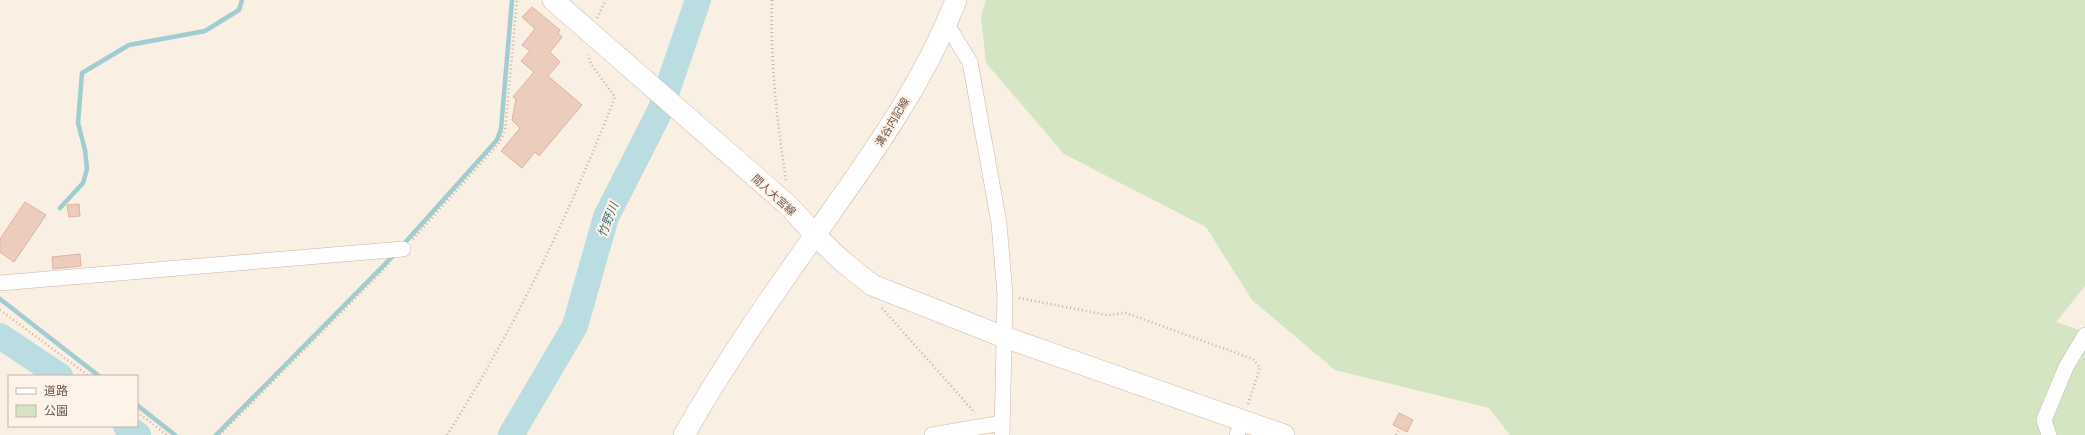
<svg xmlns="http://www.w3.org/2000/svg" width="2085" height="435" font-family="Manrope,'Noto Sans JP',sans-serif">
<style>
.green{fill:#d3e5c3}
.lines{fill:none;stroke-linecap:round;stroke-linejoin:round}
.stream{stroke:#a1ccd1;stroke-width:4.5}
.river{stroke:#b9dde0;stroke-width:26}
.building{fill:#eccdbd;stroke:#dcb39f}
.street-casing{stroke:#c8b6ab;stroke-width:16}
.secondary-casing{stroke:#ceb8ab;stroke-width:22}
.path{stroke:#d0b0a1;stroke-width:2.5;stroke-dasharray:1 3;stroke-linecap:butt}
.street{stroke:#fff;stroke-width:15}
.secondary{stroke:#fff;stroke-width:21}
.labels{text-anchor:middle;stroke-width:4;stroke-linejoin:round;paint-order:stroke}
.street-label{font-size:11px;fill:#6e564c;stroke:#fdf3e8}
.water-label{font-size:12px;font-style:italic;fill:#457379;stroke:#fdf3e8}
</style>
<rect width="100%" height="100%" fill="#f9efe2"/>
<path class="green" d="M986,0H2085V286L2056,322L2085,332V435H1510L1489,408L1335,370L1252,300L1206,227L1064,154L986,63L981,16Z"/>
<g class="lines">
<g class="stream">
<path d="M60,208L83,183L87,169L85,150L78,123L82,73L129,45L205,31L239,10L242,0"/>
<path d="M402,246L497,140L501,129L512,0"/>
<path d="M0,299L99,376"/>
<path d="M137,405L175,435"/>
<path d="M216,435L396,253"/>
</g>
<g class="river">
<path d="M0,336L60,376"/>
<path d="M126,426L138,435"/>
<path d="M511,435L575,326L606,217L660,111L698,0"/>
</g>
</g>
<g class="building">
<path d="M532,7L560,30L558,33L562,37L550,52L560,62L548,76L582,105L539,156L535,152L522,168L501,151L520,128L512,120L516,99L513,97L534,72L521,61L530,51L522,45L535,29L522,17Z"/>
<path d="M25,202L46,215L14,262L0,252V239Z"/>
<path d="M79,204L80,216L69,217L67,205Z"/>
<path d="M80,254L81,266L53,269L52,257Z"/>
<path d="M1399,413L1413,420L1407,432L1393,425Z"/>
</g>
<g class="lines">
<g class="street-casing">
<g id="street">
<path d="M946,23L970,62L999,223L1005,295L1002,435"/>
<path d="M0,283L403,249"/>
<path d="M932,435L1002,423"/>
<path d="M1237,435L1243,420"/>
<path d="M2049,435L2044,420L2066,367L2085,335"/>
</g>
</g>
<g class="secondary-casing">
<g id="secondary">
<path d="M553,0L790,207L815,235L841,260L872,285L1004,337L1284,435"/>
<path d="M684,435C723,366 769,300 815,235C868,160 922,87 956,0"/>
</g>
</g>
<g class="path">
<path d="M772,0C770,61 777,120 786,181"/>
<path d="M597,18L606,0"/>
<path d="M413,239L499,143L505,131L517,0"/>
<path d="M1019,298L1107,315L1126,313L1253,359L1260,368L1248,404"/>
<path d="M882,308L975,413"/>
<path d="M0,310L89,376"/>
<path d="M137,412L167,435"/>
<path d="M220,435L389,264"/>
<path d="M447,435C515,328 569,215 615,97L591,64L588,55"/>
<path d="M1396,435L1399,428"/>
</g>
<use href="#street" class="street"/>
<use href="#secondary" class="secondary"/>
</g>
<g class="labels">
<g class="street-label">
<text transform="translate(892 122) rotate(-59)" y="4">溝谷内記線</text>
<text transform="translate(774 195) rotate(42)" y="4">間人大宮線</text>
</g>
<g class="water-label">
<text transform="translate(608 220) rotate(-69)" y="4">竹野川</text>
</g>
</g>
<rect x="8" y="375" width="130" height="52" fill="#fdf3e8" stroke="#c4b4aa"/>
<rect x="16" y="388" width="20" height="6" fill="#ffffff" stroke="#c4b4aa"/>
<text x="44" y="395" font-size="12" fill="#6e564c">道路</text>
<rect x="16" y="405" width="20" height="12" fill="#d3e5c3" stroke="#c4b4aa"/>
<text x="44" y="415" font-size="12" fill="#6e564c">公園</text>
</svg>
